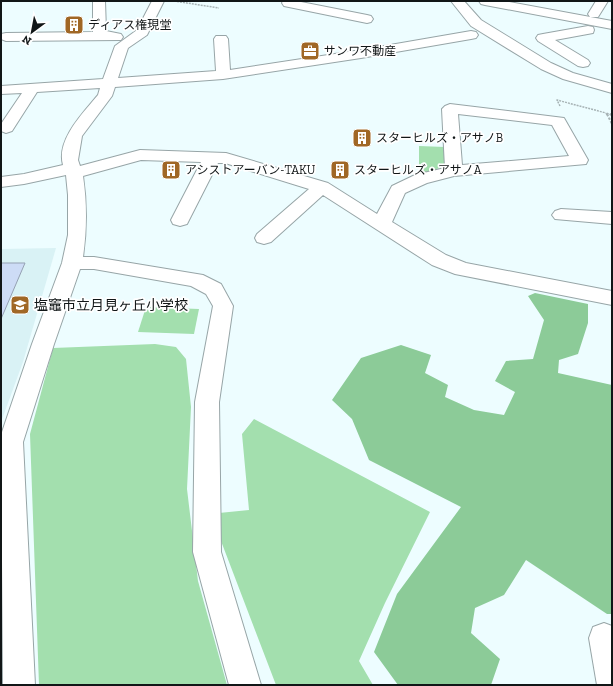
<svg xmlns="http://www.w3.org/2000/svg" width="613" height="686" font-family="'Zilla Slab','Noto Sans JP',serif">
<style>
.built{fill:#d9f2f5}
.green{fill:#a3dfae}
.forest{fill:#8ccb98}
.water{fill:#cddcf6;stroke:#95a1b3}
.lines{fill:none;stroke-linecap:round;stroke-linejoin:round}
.street-casing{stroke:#97a5a7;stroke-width:2}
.path-far1{stroke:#a7b3b5;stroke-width:1.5;stroke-dasharray:2 1;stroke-linecap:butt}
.path{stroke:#a7b3b5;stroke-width:2;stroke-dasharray:2.5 1.5;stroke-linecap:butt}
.street{fill:#fff;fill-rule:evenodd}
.labels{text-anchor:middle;stroke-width:3.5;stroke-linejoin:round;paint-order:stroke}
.far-poi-label{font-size:12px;fill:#111617;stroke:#fff;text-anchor:start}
.poi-label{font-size:14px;fill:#111617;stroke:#fff;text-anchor:start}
</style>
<rect width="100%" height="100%" fill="#edfdff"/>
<path class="built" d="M56,248L23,362L1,422V249Z"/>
<g class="green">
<path d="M419,146L445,147L446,162L440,168L419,174Z"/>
<path d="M146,307L199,309L194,334L138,332Z"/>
<path d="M155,344L176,347L186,359L191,407L187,489L198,581L227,685H39L30,434L53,348Z"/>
<path d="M254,419L430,512L385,603L359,661L373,685H276L221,541L219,513L249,510L242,434Z"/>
</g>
<path class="forest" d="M535,293L588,304V323L578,354L559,360L558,373L612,385V614H607L526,560L504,595L475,608L471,633L500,659L491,685H398L374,652L397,594L461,507L369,460L352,419L332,400L361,358L401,345L431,355L425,373L448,385L445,397L474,410L504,415L515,392L495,381L506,361L533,359L544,320L528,296Z"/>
<path class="water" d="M1,263H25L1,319Z"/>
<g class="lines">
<g class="street-casing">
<g id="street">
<path d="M93,1H105L106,31L121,34L123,37L121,40L6,41L1,39V34L6,33L93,32Z"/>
<path d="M152,1H164L147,35L128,48L118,78L216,71L214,39L216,36H226L228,39L230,70L361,50L471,31L476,32L478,35L476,38L471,39L361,58L223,79L115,87L112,96L82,136L78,160L80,166L140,150L226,153L328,183L377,214L392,186L415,175L445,168L442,109L445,106L450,104L564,118L588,160L586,164L454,176L427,183L405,193L392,222L446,255L466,263L612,291V305L455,274L432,265L323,195L271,242L264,244L257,242L255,238L257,234L309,189L225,163H218L189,220L187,224L180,226L173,224L171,220L201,162L141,160L83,176C87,203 87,229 83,257H94L203,275L221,284L233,306L219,402L221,552L261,685H229L193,552L195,402L213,306L206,294L191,286L94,269H80L54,344L23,442L35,685H3L1,435L32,344L62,263L68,235V195L66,175L24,184L1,187V177L24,174L63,165C56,140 83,113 98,95L100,88L37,92L12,131L6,133L1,131V124L22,93L1,94V86L103,79L115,46L137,30ZM458,114L552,125L569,156L462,165Z"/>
<path d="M283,1H296L367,15L371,16L373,19L371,22L367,23L284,6L282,3Z"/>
<path d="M451,1H464L481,20L551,63L573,73L612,84V93L563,79L541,69L471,26Z"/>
<path d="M479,1H504L612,21V29L485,5L481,4Z"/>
<path d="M596,1H608L598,17H590L588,14Z"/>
<path d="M588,26L593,27L594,30L593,33L555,40L588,60L590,63L588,66L583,67L578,66L538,41L536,38L538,35L543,34Z"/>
<path d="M561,209L612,212V224L555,219L552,215L555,211Z"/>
<path d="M604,623L612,626V685H597L589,638L593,627Z"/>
</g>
</g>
<g class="path-far1">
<path d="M174,1L219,8"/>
<path d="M560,106L557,100L606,113"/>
<path d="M607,115L606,113L612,115"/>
</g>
<g class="path">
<path d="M607,114L612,124"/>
<path d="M610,114L612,115"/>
</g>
<use href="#street" class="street"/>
</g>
<defs>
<g id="building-square" transform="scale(1)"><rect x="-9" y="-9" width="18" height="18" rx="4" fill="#a06725" stroke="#fff"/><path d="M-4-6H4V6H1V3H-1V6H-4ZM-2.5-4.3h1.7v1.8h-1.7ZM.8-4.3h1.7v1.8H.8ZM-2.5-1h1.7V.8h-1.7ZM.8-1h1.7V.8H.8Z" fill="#fff"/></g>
<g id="office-square" transform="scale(1)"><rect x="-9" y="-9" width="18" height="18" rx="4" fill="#a06725" stroke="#fff"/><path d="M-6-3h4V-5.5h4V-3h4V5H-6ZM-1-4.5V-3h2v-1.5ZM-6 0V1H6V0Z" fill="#fff"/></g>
<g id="school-square" transform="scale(1)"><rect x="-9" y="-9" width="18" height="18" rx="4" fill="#a06725" stroke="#fff"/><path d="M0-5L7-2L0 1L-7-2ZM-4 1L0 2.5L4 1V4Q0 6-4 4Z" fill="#fff"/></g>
</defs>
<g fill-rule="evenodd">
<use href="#building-square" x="74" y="25"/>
<use href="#office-square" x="310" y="51"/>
<use href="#building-square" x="362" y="138"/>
<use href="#building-square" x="171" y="170"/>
<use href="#building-square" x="340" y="170"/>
<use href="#school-square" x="20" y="305"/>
</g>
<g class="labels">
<g class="far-poi-label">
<text x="88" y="29">ディアス権現堂</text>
<text x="324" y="55">サンワ不動産</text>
<text x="376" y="142">スターヒルズ・アサノB</text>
<text x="185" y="174">アシストアーバン-TAKU</text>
<text x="354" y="174">スターヒルズ・アサノA</text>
</g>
<g class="poi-label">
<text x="34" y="310">塩竈市立月見ヶ丘小学校</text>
</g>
</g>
<rect width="613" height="686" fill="none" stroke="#111617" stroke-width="4"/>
<g transform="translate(32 32) rotate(212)" stroke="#ffffff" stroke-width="3" paint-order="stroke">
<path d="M0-3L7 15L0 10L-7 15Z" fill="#111617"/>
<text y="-6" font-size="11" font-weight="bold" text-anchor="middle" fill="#111617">N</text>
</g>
</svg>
